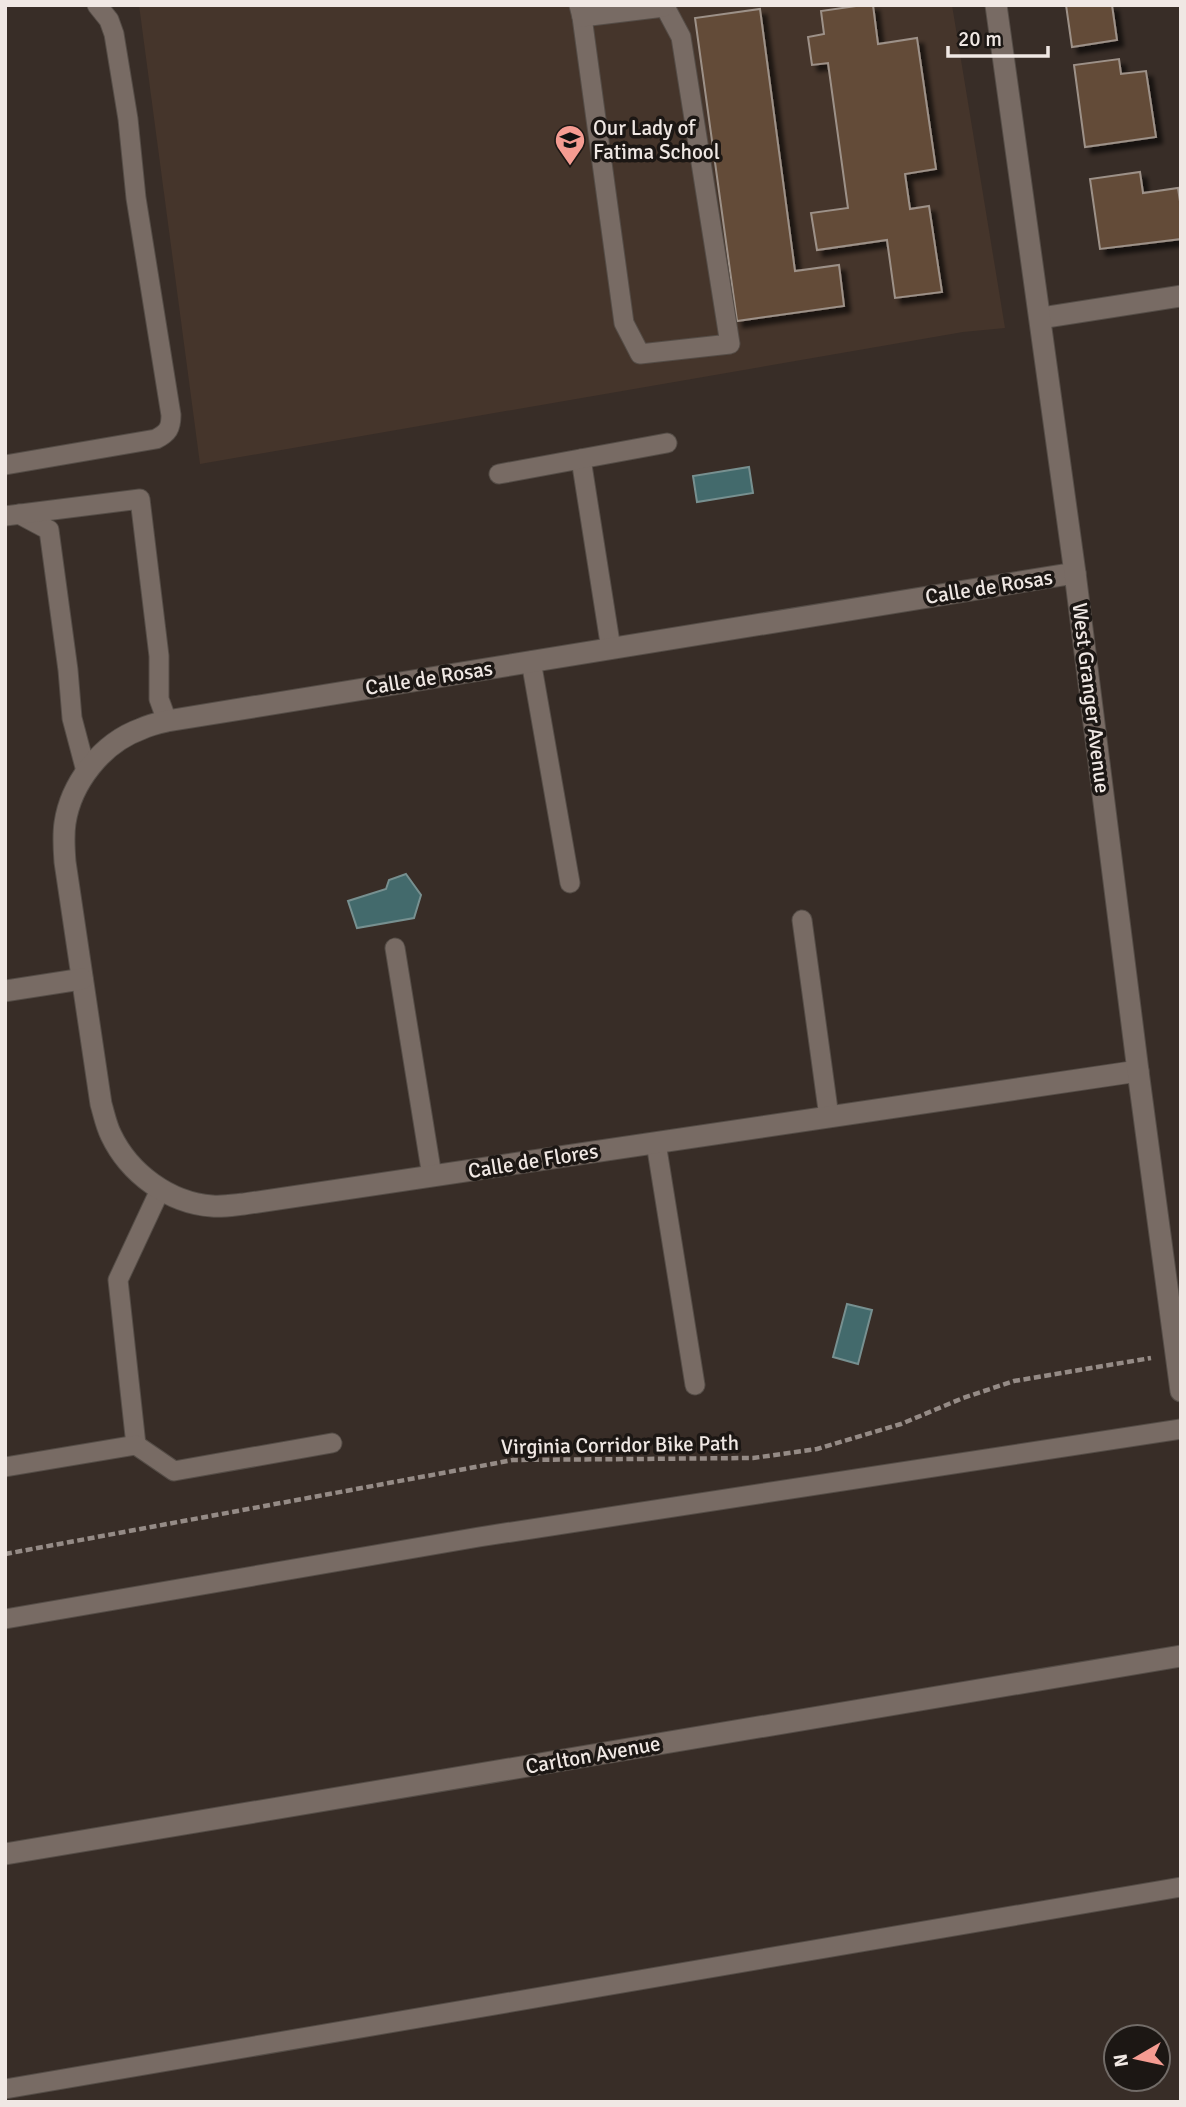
<svg xmlns="http://www.w3.org/2000/svg" width="1186" height="2107" font-family="Signika,sans-serif">
<style>
.built{fill:#45352b}
.water{fill:#436a6c;stroke:#779090;stroke-width:2}
.building{fill:#634b38;stroke:#9d9188;stroke-width:2;filter:url(#shadow)}
.lines{fill:none;stroke-linecap:round;stroke-linejoin:round}
.lane-casing{stroke:#554d47;stroke-width:21}
.street-casing{stroke:#554d47;stroke-width:23}
.secondary-casing{stroke:#554d47;stroke-width:23}
.path{stroke:#958b86;stroke-width:4.5;stroke-dasharray:7 3.5;stroke-linecap:butt}
.lane{stroke:#786b64;stroke-width:19}
.street{stroke:#786b64;stroke-width:21}
.secondary{stroke:#786b64;stroke-width:21}
.labels{text-anchor:middle;stroke-width:7;stroke-linejoin:round;paint-order:stroke}
.poi-label{font-size:21px;fill:#f0e8e4;stroke:#1c1714;text-anchor:start}
.street-label{font-size:21px;fill:#f0e8e4;stroke:#1c1714}
</style>
<defs>
<filter id="shadow"><feDropShadow dx="6" dy="6" stdDeviation="2" flood-color="#0009"/></filter>
</defs>
<rect width="100%" height="100%" fill="#382d27"/>
<path class="built" d="M139,5H952L1005,328L963,332L200,464Z"/>
<g class="water">
<path d="M749,467L753,493L697,502L693,476Z"/>
<path d="M406,874L421,895L414,918L357,928L348,901L386,889L389,880Z"/>
<path d="M847,1304L872,1310L858,1364L833,1357Z"/>
</g>
<g class="building">
<path d="M863,5H873L878,44L917,38L936,169L905,174L910,209L929,206L942,292L895,298L887,240L817,250L811,213L848,208L828,63L812,65L808,37L824,34L821,11Z"/>
<path d="M1066,5H1112L1117,40L1072,47Z"/>
<path d="M760,9L795,271L839,265L844,306L737,321L695,18Z"/>
<path d="M1119,59L1121,74L1146,71L1156,137L1085,147L1074,65Z"/>
<path d="M1140,172L1143,193L1178,188L1181,208V239L1100,249L1090,179Z"/>
</g>
<g class="lines">
<g class="lane-casing">
<g id="lane">
<path d="M579,5L582,17L624,323L640,354L730,344L681,37L664,5"/>
<path d="M582,17L664,7"/>
<path d="M581,459L611,649"/>
<path d="M5,465L156,439C168,433 171,428 171,415L136,198L128,119L114,34L109,20L97,5"/>
<path d="M499,474L667,443"/>
<path d="M19,514L49,530L68,670L72,718L86,771"/>
<path d="M5,516L140,499L159,656V699L167,721"/>
<path d="M531,661L570,883"/>
<path d="M802,920L829,1117"/>
<path d="M395,948L432,1176"/>
<path d="M656,1143L695,1385"/>
<path d="M136,1445L118,1280L160,1190"/>
<path d="M5,1467L136,1445L174,1471L332,1443"/>
<path d="M5,1619L479,1537L1181,1429"/>
<path d="M5,2089L1181,1887"/>
</g>
</g>
<g class="street-casing">
<g id="street">
<path d="M1041,318L1181,296"/>
<path d="M1075,573L167,721C158,723 149,725 141,729C102,743 71,783 65,823C63,836 64,849 65,862L101,1104C104,1114 106,1125 111,1135C129,1173 169,1203 212,1206C222,1207 234,1205 244,1204L1138,1071"/>
<path d="M5,991L82,979"/>
<path d="M5,1854L1181,1656"/>
</g>
</g>
<g class="secondary-casing">
<path id="secondary" d="M996,5L1075,573L1138,1071L1181,1391"/>
</g>
<path class="path" d="M5,1554L513,1460L753,1458L817,1449L901,1424L963,1398L1014,1381L1151,1358"/>
<use href="#lane" class="lane"/>
<use href="#street" class="street"/>
<use href="#secondary" class="secondary"/>
</g>
<defs>
<g id="school-pin" transform="scale(1.575)"><path d="M0 17L-7.5 6A9.5 9.5 0 1 1 7.5 6Z" fill="#f59c92" stroke="#1c1714"/><path d="M0-5L7-2L0 1L-7-2ZM-4 1L0 2.5L4 1V4Q0 6-4 4Z" fill="#111"/></g>
</defs>
<g fill-rule="evenodd">
<use href="#school-pin" x="570" y="140"/>
</g>
<g class="labels">
<g class="poi-label">
<text x="593" y="135">Our Lady of<tspan x="593" dy="24">Fatima School</tspan></text>
</g>
<g class="street-label">
<text transform="translate(989 587) rotate(-9)" y="7">Calle de Rosas</text>
<text transform="translate(429 678) rotate(-9)" y="7">Calle de Rosas</text>
<text transform="translate(1091 698) rotate(83)" y="7">West Granger Avenue</text>
<text transform="translate(533 1161) rotate(-9)" y="7">Calle de Flores</text>
<text transform="translate(620 1445) rotate(-1)" y="7">Virginia Corridor Bike Path</text>
<text transform="translate(593 1755) rotate(-10)" y="7">Carlton Avenue</text>
</g>
</g>
<rect width="1186" height="2107" fill="none" stroke="#f0e8e4" stroke-width="14"/>
<g transform="translate(1137 2058) rotate(261)"><circle r="33" fill="#1c1714" stroke="#716b67" stroke-width="2"/>
<path d="M0-5L12 26L0 18L-12 26Z" fill="#f59c92"/>
<text y="-10" font-size="19" font-weight="bold" text-anchor="middle" fill="#f0e8e4">N</text>
</g>
<path d="M948 46v10h100v-10" fill="none" stroke="#f0e8e4" stroke-width="3.5"/>
<text x="958" y="46" font-size="21" fill="#f0e8e4" stroke="#1c1714" stroke-width="5" paint-order="stroke">20 m</text>
</svg>
